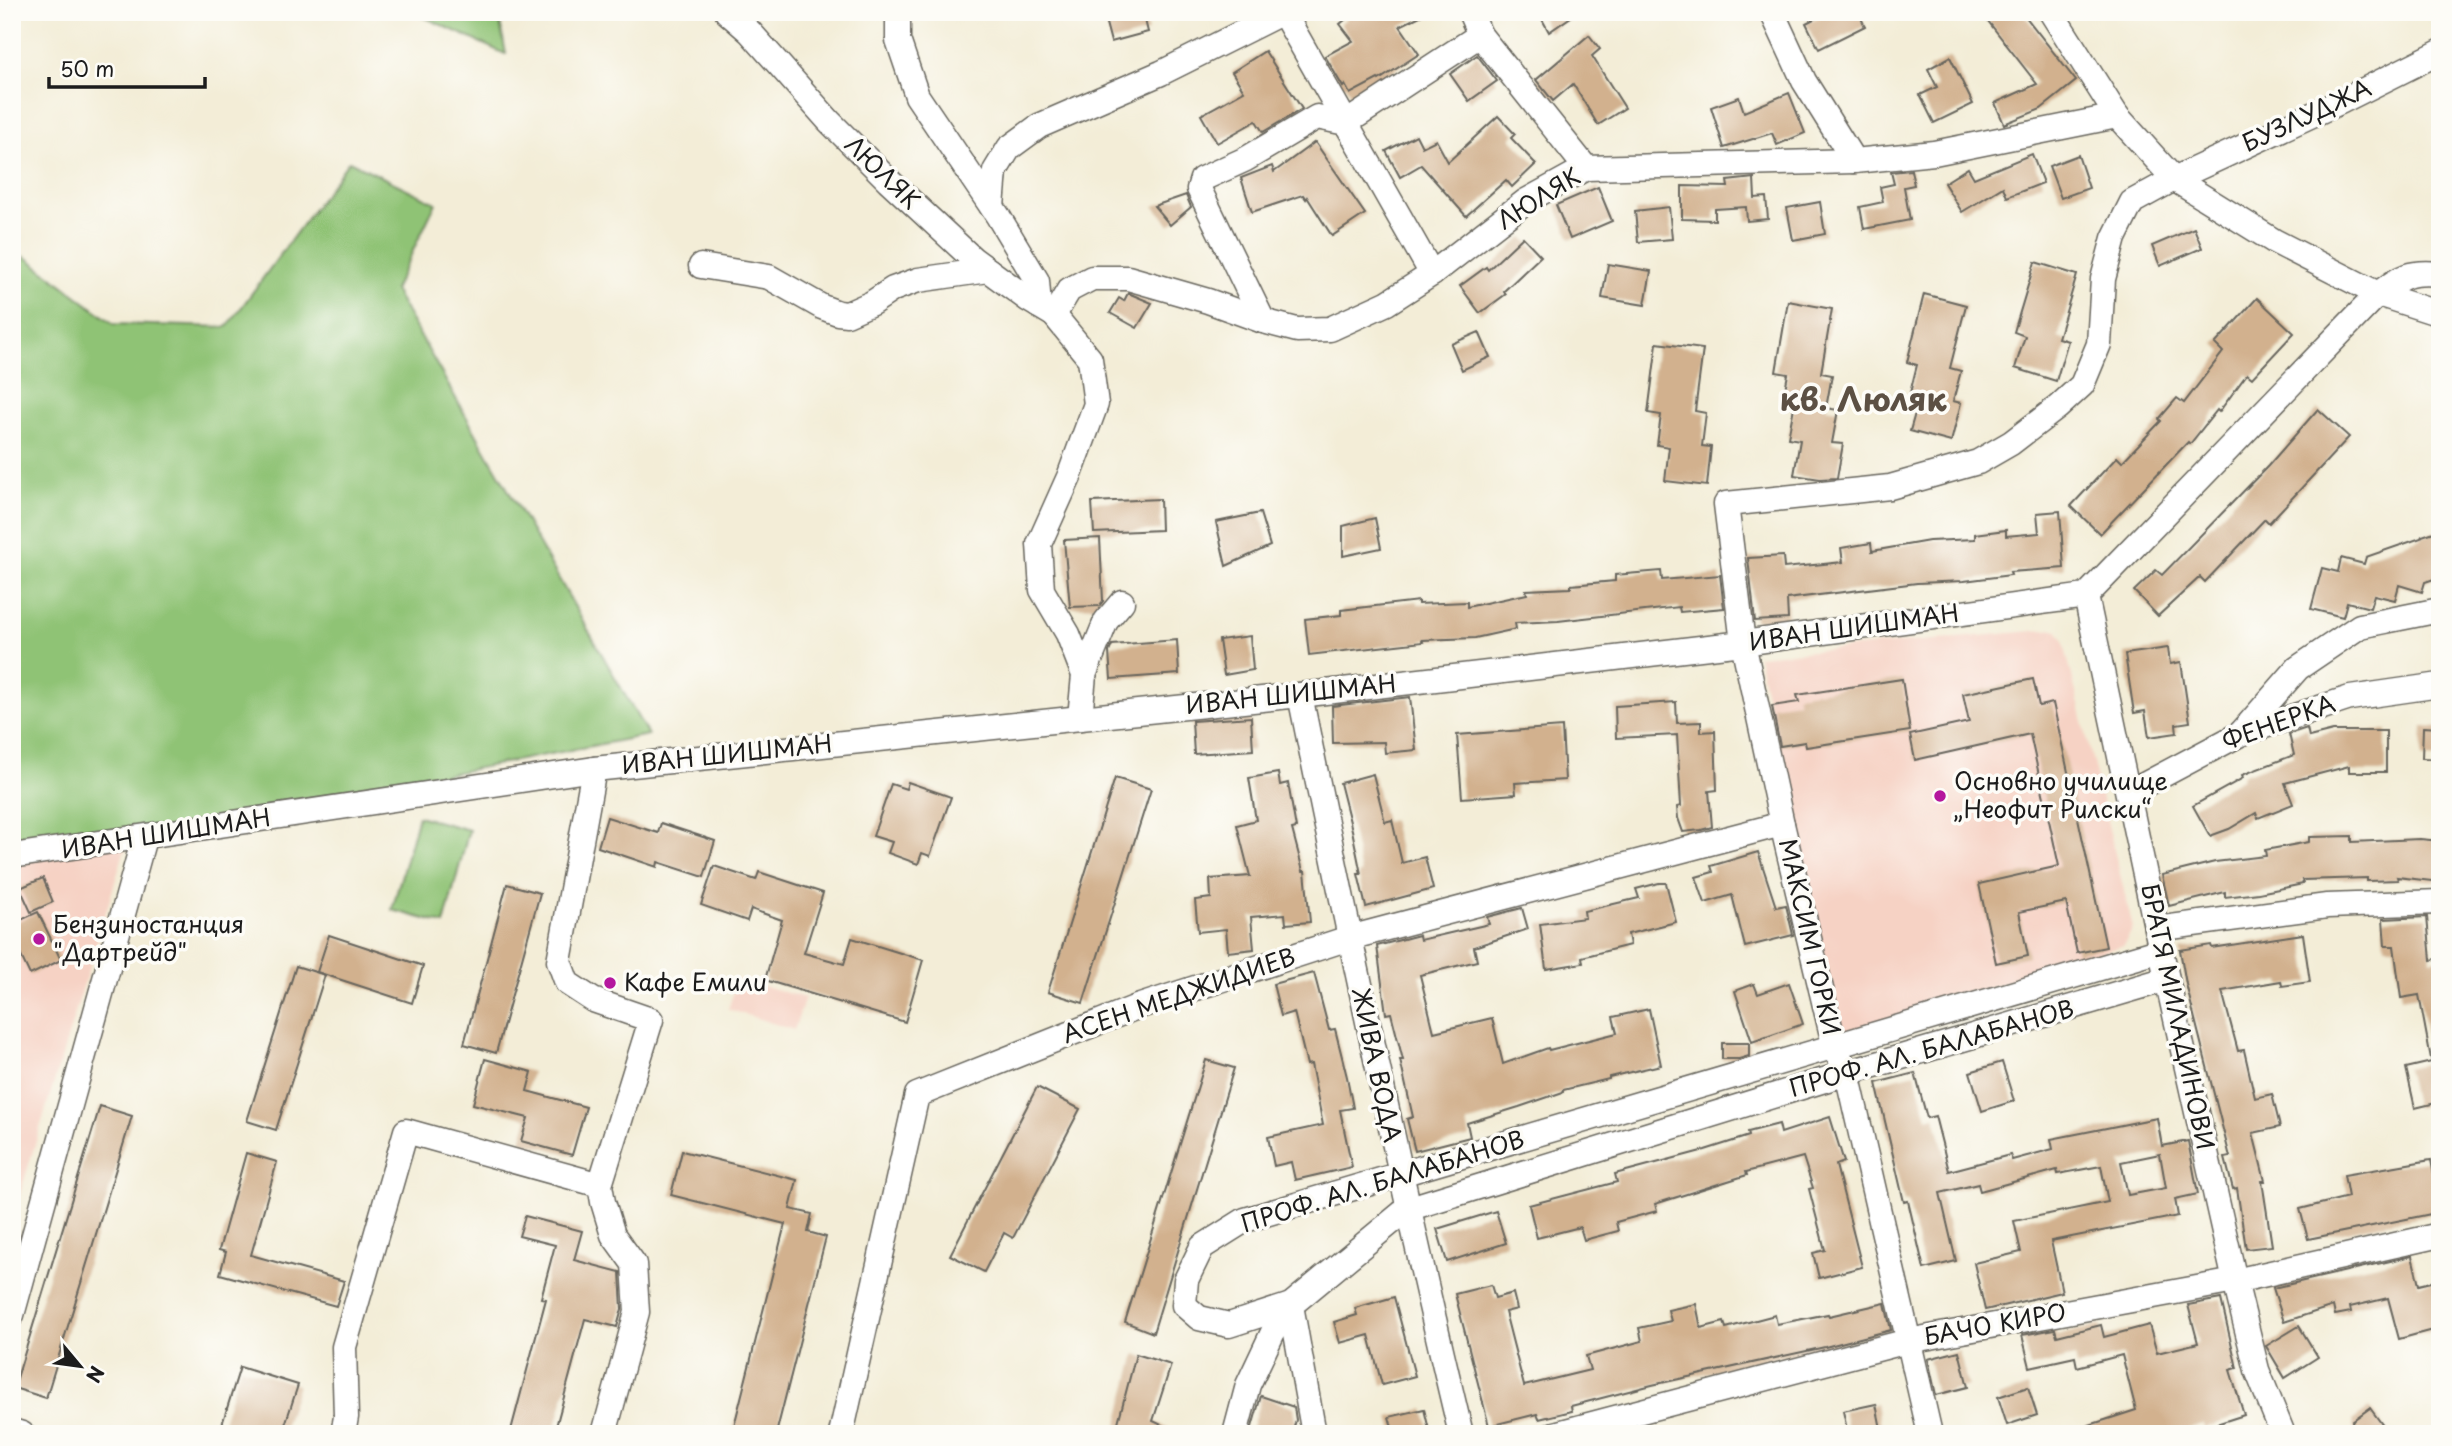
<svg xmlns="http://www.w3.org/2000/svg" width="2452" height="1446" font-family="'Playpen Sans',sans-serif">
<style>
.built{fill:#f6d2c4}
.green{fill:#8fc374;stroke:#567048;stroke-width:2}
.building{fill:#d2b18e;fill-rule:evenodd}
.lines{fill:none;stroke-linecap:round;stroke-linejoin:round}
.minor-casing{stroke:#67655d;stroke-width:27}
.minor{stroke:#fff;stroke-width:24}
.poi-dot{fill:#b5179e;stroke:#fdfcf7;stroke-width:2.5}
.labels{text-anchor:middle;stroke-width:7;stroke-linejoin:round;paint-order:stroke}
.street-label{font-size:24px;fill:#1c1c1c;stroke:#fdfcf7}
.poi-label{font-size:24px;fill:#1c1c1c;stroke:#fdfcf7;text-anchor:start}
.district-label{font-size:32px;font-weight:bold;fill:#5c5044;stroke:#fdfcf7}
</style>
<rect width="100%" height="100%" fill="#fdfcf7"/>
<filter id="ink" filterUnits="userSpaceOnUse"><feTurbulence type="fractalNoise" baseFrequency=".0143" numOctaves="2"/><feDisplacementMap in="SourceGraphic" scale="14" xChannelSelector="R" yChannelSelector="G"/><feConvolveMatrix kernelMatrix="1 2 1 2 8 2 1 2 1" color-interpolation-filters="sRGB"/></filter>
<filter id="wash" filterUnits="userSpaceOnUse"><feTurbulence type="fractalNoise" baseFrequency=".00686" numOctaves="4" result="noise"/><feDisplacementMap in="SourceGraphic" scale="28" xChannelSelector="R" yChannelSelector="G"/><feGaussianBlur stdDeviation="1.57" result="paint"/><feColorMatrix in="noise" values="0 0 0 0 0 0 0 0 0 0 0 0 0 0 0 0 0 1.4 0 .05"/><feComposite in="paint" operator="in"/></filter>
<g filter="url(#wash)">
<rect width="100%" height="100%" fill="#f3edd7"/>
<g class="built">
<path d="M2056,629L2063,639L2133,928L2124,945L1841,1035L1832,1025L1758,656Z"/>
<path d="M129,836L12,1220V859Z"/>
<path d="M738,979L805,998L794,1030L728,1009Z"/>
</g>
<g class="green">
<path d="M413,12H498L506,54H505Z"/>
<path d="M349,161L436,203L394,290L648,735L12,859V253L27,258L114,324L227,327Z"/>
<path d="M418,816L469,830L444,924L392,910Z"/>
</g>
<g id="blocks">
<g class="building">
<path d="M1103,12H1143L1148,32L1111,42Z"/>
<path d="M1355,12H1428L1400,26L1419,54L1379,80L1378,79L1350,94L1345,85L1343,87L1325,56L1353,41L1340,24Z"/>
<path d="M1538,12H1578L1549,32Z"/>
<path d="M1828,12H1858L1865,26L1819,49L1806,23Z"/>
<path d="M1981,12H2022L2076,81L2041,109L2004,124L1995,103L2037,84Z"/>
<path d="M1589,35L1600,49L1592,56L1625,108L1598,125L1573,84L1553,101L1536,80Z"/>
<path d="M1265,51L1302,109L1263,132L1256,121L1217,143L1201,115L1244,91L1232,72Z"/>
<path d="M1477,55L1497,81L1469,101L1450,74Z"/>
<path d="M1950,57L1973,104L1934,123L1920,95L1937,87L1928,69Z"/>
<path d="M1789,93L1805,133L1777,145L1772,133L1724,148L1711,107L1739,97L1744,112Z"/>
<path d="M1498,116L1515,134L1511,138L1536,164L1512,187L1506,180L1466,216L1421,165L1400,177L1386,151L1416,135L1422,147L1436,140L1448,162Z"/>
<path d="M1315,142L1365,214L1332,236L1307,197L1306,199L1303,195L1252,212L1241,178L1272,166L1274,172Z"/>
<path d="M2032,154L2043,183L2007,197L2003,187L1962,212L1944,183L1968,168L1974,178Z"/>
<path d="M2078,155L2089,188L2061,198L2049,166Z"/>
<path d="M1911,170L1914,185L1904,187L1910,220L1864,229L1860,207L1883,202L1880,187L1894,184L1891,172Z"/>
<path d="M1754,178L1755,198L1766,197L1768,219L1747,221L1746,207L1715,209V220L1682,219V186L1728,187L1727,181Z"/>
<path d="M1598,187L1612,221L1570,239L1556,205Z"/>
<path d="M1186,195L1191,207L1170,225L1154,206Z"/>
<path d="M1820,202L1825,234L1793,240L1787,208Z"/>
<path d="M1669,207L1672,239L1638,242L1635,211Z"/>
<path d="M2194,228L2202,248L2160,266L2152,246Z"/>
<path d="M1523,237L1541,256L1504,291L1506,294L1480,313L1460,286L1486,267L1488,270Z"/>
<path d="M2035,262L2077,275L2058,338L2068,341L2056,381L2015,368L2025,336L2014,332Z"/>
<path d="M1608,264L1651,271L1645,305L1602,298Z"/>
<path d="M1128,293L1152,303L1137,328L1110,313L1119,298L1124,301Z"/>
<path d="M1924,294L1966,305L1950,368L1961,371L1953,401L1961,403L1951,442L1910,431L1919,399L1909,397L1917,365L1907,362Z"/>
<path d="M2257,298L2294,333L2252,378L2247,374L2219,412L2217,410L2190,444L2188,442L2100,534L2071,506L2117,457L2122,462L2161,421L2159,419L2177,398L2184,403L2223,352L2215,344Z"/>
<path d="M1788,301L1832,309L1821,373L1832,375L1826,408L1838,410L1832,443L1843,444L1837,478L1820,479L1794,475L1800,440L1788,438L1794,407L1782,405L1788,374L1776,372Z"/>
<path d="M1479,332L1490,357L1462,370L1451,344Z"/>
<path d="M1657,343L1703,349L1695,411L1706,413L1702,446L1711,447L1707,486L1665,481L1669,447L1657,445L1661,415L1648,413Z"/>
<path d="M2318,409L2349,437L2269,523L2265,519L2205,582L2200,577L2158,616L2134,591L2156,570L2162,575L2268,466Z"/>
<path d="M1160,499L1161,530L1094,533L1092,502Z"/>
<path d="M2060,511L2064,568L2010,572L2011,575L1964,581L1917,583L1787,599L1788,619L1755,621L1748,558L1783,556L1784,568L1843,562L1841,548L1871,543L1872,551L1929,541L1975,539V534L2006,530V536L2039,533L2037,513Z"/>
<path d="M1260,513L1270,546L1226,566L1216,522Z"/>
<path d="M1375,518L1381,548L1343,556V526Z"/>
<path d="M2440,530V577L2425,582L2422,592L2399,585L2395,600L2374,595L2370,608L2347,602L2343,617L2311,609L2322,568L2338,572L2341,558L2364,564L2366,557L2421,538L2422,536Z"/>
<path d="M1100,538L1103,601L1099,606L1070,607L1064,540Z"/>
<path d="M1661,571L1662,580L1720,575L1724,608L1680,612L1679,607L1558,621L1515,623L1516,629L1475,638L1422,640L1423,642L1309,655L1305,619L1341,615V610L1418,601V604L1467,602V607L1527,594L1526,590L1571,588V585L1615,581V575Z"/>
<path d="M1250,636L1253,670L1224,675L1219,640Z"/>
<path d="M1177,640L1179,674L1111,679L1109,652L1112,645Z"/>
<path d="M2168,648L2170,664L2181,662L2190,722L2176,724L2177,733L2149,737L2145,711L2134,713L2125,654Z"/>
<path d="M1902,679L1910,731L1806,747L1805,742L1780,746L1772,706L1799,702L1797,695Z"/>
<path d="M2033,679L2039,706L2053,703L2106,947L2077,953L2066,902L2019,912L2028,956L1996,963L1979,884L2059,866L2030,734L1915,760L1910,735L1969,722L1963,694Z"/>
<path d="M1410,697L1416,750L1385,753L1384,742L1333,743L1332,706Z"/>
<path d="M1676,702L1677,723L1701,722V732L1715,731L1717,790L1709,791L1712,827L1701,830L1683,832L1678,818L1677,807L1681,806L1677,735L1616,738L1615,706Z"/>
<path d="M1251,717L1253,750L1194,754L1192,721Z"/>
<path d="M1562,727L1565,780L1515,783L1516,794L1462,798L1457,735Z"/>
<path d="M2423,727L2440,728V759L2422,758Z"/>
<path d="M2307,728L2309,737L2333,731H2386V772H2349V766L2285,783L2293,804L2258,818L2256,813L2229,829L2210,836L2193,806L2243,778L2242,775L2294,755L2289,734Z"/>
<path d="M1278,773L1280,785L1288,783L1296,828L1292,829L1303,871H1305L1310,922L1286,924L1285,914L1251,917L1254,949L1228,952L1226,929L1198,932L1195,900L1211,898L1210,879L1250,876L1237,825L1256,820L1249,778Z"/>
<path d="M1373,774L1385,822L1392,820L1402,863L1425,857L1433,889L1366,907L1358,874H1361L1352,830L1340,783Z"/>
<path d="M1115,778L1151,789L1083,1003L1048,992Z"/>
<path d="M908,782L951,797L930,856L922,853L918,864L888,853L892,842L873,836L891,784L906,789Z"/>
<path d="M607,817L658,833L661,823L715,841L704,877L658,862L657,867L598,847Z"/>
<path d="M2352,836V842L2420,839L2440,841V882L2397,877L2398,880L2367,881V878L2302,880L2303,884L2259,893L2225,897V892L2169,906L2162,875L2215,862L2266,856L2265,850L2309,842V837Z"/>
<path d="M1758,852L1776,907L1786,905L1793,935L1745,947L1732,895L1705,903L1696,877L1713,872L1711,866Z"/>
<path d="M714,866L756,880L759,872L823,893L804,953L844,964L852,938L923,960L905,1022L765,980L782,920L751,909L747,921L701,905Z"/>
<path d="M43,878L53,902L31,912L20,888Z"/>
<path d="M1659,883H1666L1676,922L1628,934L1630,945L1582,957L1583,963L1546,969L1540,924L1585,918L1584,911L1639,898L1636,889Z"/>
<path d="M507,884L540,893L496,1053L464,1044Z"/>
<path d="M1522,908L1528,929L1474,947L1477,961L1420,975L1434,1032L1492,1018L1503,1064L1548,1048L1549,1050L1617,1033L1613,1017L1649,1009L1661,1065L1609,1077V1079L1563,1090V1092L1519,1107L1467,1123L1470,1137L1415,1151L1407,1119L1413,1117L1400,1060H1403L1391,1013L1386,1014L1377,946L1419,935L1420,940L1489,924L1487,917Z"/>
<path d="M38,912L61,960L30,975L12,937V924Z"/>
<path d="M2427,917L2431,960L2440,958V1058L2431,1059L2419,995L2401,998L2394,946H2385L2383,919Z"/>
<path d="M2303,934L2310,982L2282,986L2281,981L2222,991L2238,1051L2244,1050L2255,1098L2272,1094L2280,1127L2253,1133L2265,1181H2262L2272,1246L2246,1249L2237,1188L2233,1189L2225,1158L2230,1157L2186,984L2180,950L2211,945L2212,948Z"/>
<path d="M329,935L423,966L412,1003L317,972Z"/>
<path d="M296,966L325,975L276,1130L247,1121Z"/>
<path d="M1314,973L1329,1030L1335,1029L1347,1077L1353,1108L1340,1110L1352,1167L1295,1180L1291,1162L1274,1166L1268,1137L1323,1125L1311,1064L1307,1065L1294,1012L1281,1016L1273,984Z"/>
<path d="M1789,983L1803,1024L1752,1042L1735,991L1754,984L1758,994Z"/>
<path d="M1722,1043H1749V1056L1739,1059H1722Z"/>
<path d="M485,1059L532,1072L527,1091L586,1107L572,1155L521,1141L528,1118L473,1104Z"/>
<path d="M1206,1060L1234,1068L1153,1333L1125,1322Z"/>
<path d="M2440,1060V1102L2415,1108L2406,1068Z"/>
<path d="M2002,1062L2014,1101L1982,1111L1970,1072Z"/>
<path d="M1915,1073L1927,1118L1935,1116L1949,1171L2010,1155L2012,1160L2053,1149L2051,1139L2157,1118L2162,1146L2188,1141L2198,1194L2175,1199L2178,1216L2051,1241L2062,1292L1985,1310L1974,1263L2021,1252L2014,1221L2108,1202L2101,1166L2058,1174L2057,1170L1980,1191L1978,1184L1940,1193L1956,1261L1924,1269L1908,1201L1904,1202L1876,1083ZM2160,1154L2166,1188L2128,1195L2121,1162Z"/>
<path d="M1037,1087L1080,1109L1013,1238L1004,1233L984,1272L950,1255Z"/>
<path d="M100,1106L132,1116L46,1398L14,1388Z"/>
<path d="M1830,1117L1844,1162L1836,1165L1862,1267L1819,1278L1813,1253L1825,1250L1809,1189L1813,1188L1803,1157L1746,1172L1747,1175L1655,1204L1657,1211L1616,1222L1618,1231L1584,1240L1580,1227L1537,1238L1529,1205L1617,1182L1615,1174L1705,1150L1749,1136L1748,1132L1779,1124L1781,1133Z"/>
<path d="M682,1151L797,1180L790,1209L812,1214L808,1232L826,1237L776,1434H732L785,1224L671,1195Z"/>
<path d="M246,1153L277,1162L251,1255L344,1281L336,1306L220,1274L226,1252L219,1250Z"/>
<path d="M2431,1160L2439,1200H2434L2436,1213L2308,1239L2300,1209L2348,1197L2344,1175Z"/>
<path d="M1496,1211L1506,1243L1447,1262L1437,1229Z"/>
<path d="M525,1216L582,1231L574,1260L620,1272L622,1309L617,1327L585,1319L554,1434H510L546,1299L541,1298L555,1245L519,1236Z"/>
<path d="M2412,1256L2419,1285L2440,1280V1328L2399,1339L2388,1298L2350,1307L2351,1312L2335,1315L2333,1306L2284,1322L2273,1288Z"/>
<path d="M1491,1285L1495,1298L1513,1293L1517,1309L1505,1312L1524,1386L1590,1370L1586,1356L1642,1341L1639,1328L1671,1321L1668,1310L1696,1304L1701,1328L1724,1322L1726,1328L1775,1315L1777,1324L1828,1314L1829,1316L1885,1303L1891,1330L1825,1347L1652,1385L1571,1406L1572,1411L1539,1419L1537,1414L1489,1426L1455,1294Z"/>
<path d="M1394,1297L1415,1376L1382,1385L1369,1335L1340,1343L1334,1322L1357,1315L1355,1308Z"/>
<path d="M2221,1299L2237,1368L2230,1370L2244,1415L2204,1428L2203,1424L2172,1434H2075L2074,1430L2136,1410L2122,1355L2077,1367L2075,1357L2030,1367L2022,1335L2055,1329L2057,1336L2101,1325L2104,1337L2149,1325L2157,1353L2198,1343L2188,1305Z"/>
<path d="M2299,1326L2318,1357L2285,1378L2266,1346Z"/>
<path d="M1959,1351L1968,1387L1936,1395L1928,1359Z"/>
<path d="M1136,1354L1171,1365L1153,1421L1181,1434H1115Z"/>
<path d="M240,1367L298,1385L282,1434H219Z"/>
<path d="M2028,1387L2037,1415L2007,1425L1998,1397Z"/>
<path d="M1261,1396L1294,1407L1296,1420L1292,1434H1250Z"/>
<path d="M1876,1404L1882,1434H1848L1843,1411Z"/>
<path d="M2370,1408L2389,1434H2355L2352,1421Z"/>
<path d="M1424,1409L1430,1434H1394L1389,1417Z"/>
</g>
</g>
</g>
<g filter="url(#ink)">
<use href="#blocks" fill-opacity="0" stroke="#67655d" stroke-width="2"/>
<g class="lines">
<g class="minor-casing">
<g id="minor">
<path d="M727,12L750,32L829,121L888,180L973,259L1029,300L1054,315L1090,359L1096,404L1069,477L1039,544L1042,590L1068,634L1084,675L1080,718"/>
<path d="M898,12V40L917,96L998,216L1037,281L1039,306"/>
<path d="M1283,12L1432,274"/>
<path d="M1470,12L1480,35L1586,168"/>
<path d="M1772,12L1804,81L1854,161"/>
<path d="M2051,12L2117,116L2174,179L2274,241L2378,294L2440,314"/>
<path d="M992,207L995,171L1009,148L1039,126L1161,73L1283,12"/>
<path d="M701,266L769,277L822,307L838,313L847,314L872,303L893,289L918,280L988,270"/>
<path d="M1054,315L1069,290L1092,278H1128L1208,301L1263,321L1297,330L1330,329L1387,303L1432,274L1526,201L1586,168L1854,161L1934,153L2117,116"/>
<path d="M1263,321L1199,189L1202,179L1246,159L1317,117L1346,123L1480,35"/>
<path d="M2086,596L2167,979L2235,1281L2257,1370L2283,1434"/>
<path d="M1084,675L1106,621L1122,602"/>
<path d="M1300,695C1350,942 1402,1188 1461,1434"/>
<path d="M2242,732L2298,668L2360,626L2440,610"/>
<path d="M594,769L559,961L567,983L593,1000L651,1020L600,1185L603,1202L613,1235L634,1264L637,1312L604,1434"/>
<path d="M2129,793L2240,734L2350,698L2440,685"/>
<path d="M12,856L594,769L1300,695L1743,643L2086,596L2378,294C2402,276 2409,271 2440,274"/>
<path d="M2156,929L2327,906L2440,902"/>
<path d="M2161,950L1245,1220L1202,1247L1186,1280L1184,1305L1199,1318L1229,1325L1291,1305L1407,1209L1847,1073L2167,979"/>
<path d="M1291,1305L1314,1434"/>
<path d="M12,1315L144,838"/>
<path d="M12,1431L22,1434"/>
<path d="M343,1434L346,1417L344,1347L406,1131L600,1185"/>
<path d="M841,1434L917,1095L1137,1007L1349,938L1782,824"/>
<path d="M1235,1434L1248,1385L1273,1332L1291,1305"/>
<path d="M1554,1434L1908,1341L2235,1281L2440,1235"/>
<path d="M1930,1434L1847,1073L1835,1048L1782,824L1743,643L1726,504L1890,487L1978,462L2011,443L2058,407L2082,385L2099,344L2103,279L2114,238L2132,202L2174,179L2342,101L2440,52"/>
</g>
</g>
<use href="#minor" class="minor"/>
</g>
</g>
<g class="poi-dot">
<circle cx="1940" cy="796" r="7"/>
<circle cx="39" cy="939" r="7"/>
<circle cx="610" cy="983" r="7"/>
</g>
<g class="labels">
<g class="street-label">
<text transform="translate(2307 116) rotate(-25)" y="8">БУЗЛУДЖА</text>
<text transform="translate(882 173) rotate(44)" y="8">ЛЮЛЯК</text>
<text transform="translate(1539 199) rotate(-32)" y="8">ЛЮЛЯК</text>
<text transform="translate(1854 628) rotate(-8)" y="8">ИВАН ШИШМАН</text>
<text transform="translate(1291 695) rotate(-6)" y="8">ИВАН ШИШМАН</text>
<text transform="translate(2279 723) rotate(-20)" y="8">ФЕНЕРКА</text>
<text transform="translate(727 755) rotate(-6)" y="8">ИВАН ШИШМАН</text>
<text transform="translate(166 834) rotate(-9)" y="8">ИВАН ШИШМАН</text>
<text transform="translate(1809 937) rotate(77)" y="8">МАКСИМ ГОРКИ</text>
<text transform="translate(1179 996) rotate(-19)" y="8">АСЕН МЕДЖИДИЕВ</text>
<text transform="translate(2177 1017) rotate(78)" y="8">БРАТЯ МИЛАДИНОВИ</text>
<text transform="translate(1932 1049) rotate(-16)" y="8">ПРОФ. АЛ. БАЛАБАНОВ</text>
<text transform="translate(1376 1065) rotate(78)" y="8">ЖИВА ВОДА</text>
<text transform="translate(1383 1182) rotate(-17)" y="8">ПРОФ. АЛ. БАЛАБАНОВ</text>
<text transform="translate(1995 1325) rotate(-10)" y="8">БАЧО КИРО</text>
</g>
<g class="poi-label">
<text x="1954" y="790">Основно училище<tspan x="1954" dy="28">„Неофит Рилски“</tspan></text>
<text x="53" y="933">Бензиностанция<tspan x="53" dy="28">"Дартрейд"</tspan></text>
<text x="624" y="991">Кафе Емили</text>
</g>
<g class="district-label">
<text x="1863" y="411">кв. Люляк</text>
</g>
</g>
<rect width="2452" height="1446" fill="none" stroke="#fdfcf7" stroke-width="42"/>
<g transform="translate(80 1366) rotate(119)" stroke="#fdfcf7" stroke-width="5" paint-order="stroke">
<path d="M0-5L12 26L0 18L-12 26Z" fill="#1c1c1c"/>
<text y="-10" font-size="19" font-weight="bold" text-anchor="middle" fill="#1c1c1c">N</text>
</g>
<path d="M49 77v10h156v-10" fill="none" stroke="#1c1c1c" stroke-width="3.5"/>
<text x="60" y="77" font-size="21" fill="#1c1c1c" stroke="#fdfcf7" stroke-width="5" paint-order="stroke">50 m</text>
</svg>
